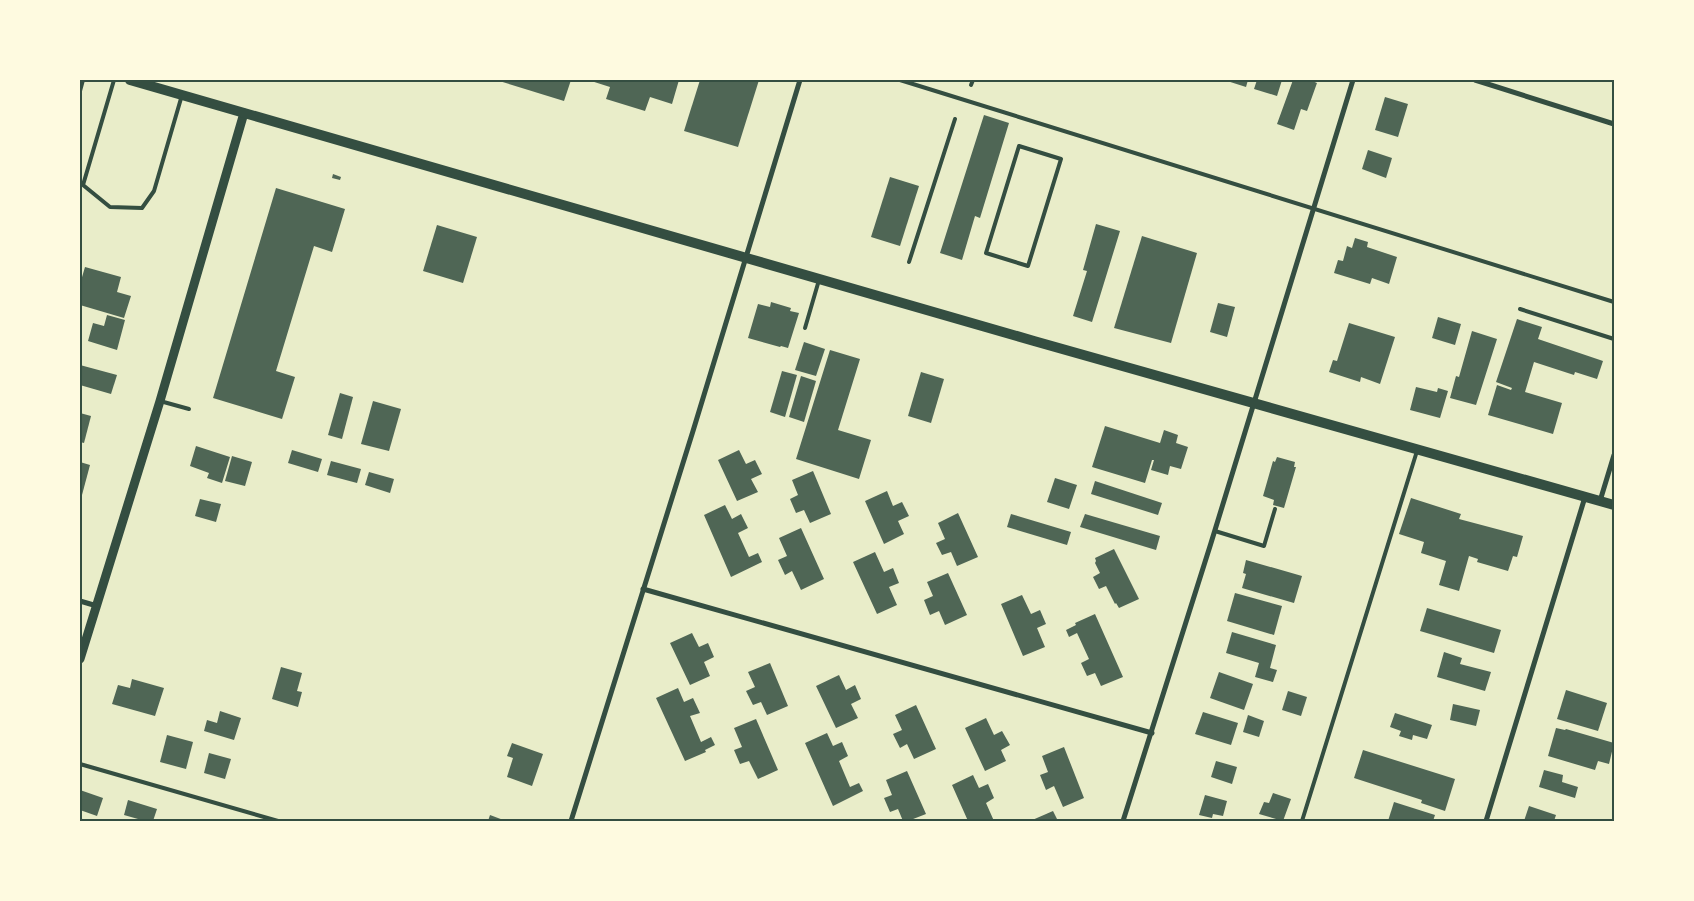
<svg xmlns="http://www.w3.org/2000/svg" width="1694" height="901" font-family="'IBM Plex Sans',sans-serif">
<style>
.building{fill:#4f6655}
.lines{fill:none;stroke-linecap:round;stroke-linejoin:round}
.service{stroke:#344e41;stroke-width:4}
.minor{stroke:#344e41;stroke-width:5}
.tertiary{stroke:#344e41;stroke-width:9}
.secondary{stroke:#344e41;stroke-width:10}
.neatline{fill:none;stroke:#344e41;stroke-width:2}
</style>
<rect width="100%" height="100%" fill="#e9edc9"/>
<g class="building">
<path d="M496,80H571L564,101Z"/>
<path d="M588,80H679L672,104L650,97L645,111L606,99L610,87Z"/>
<path d="M700,80H759L738,147L684,131Z"/>
<path d="M1224,80H1248L1246,87Z"/>
<path d="M1257,80H1282L1277,96L1254,89Z"/>
<path d="M1293,80H1310L1317,83L1307,111L1301,109L1294,130L1277,124Z"/>
<path d="M1385,97L1408,104L1398,137L1375,130Z"/>
<path d="M984,115L1009,123L980,218L975,216L962,260L940,253Z"/>
<path d="M1368,150L1392,158L1386,178L1362,169Z"/>
<path d="M333,174L341,177L340,180L332,178Z"/>
<path d="M890,177L919,186L900,246L871,237Z"/>
<path d="M276,188L345,209L332,252L314,246L276,371L295,377L282,419L213,398Z"/>
<path d="M1096,224L1120,231L1092,322L1073,316L1087,271L1083,270Z"/>
<path d="M437,225L477,237L463,283L423,271Z"/>
<path d="M1142,236L1197,253L1171,343L1114,328Z"/>
<path d="M1355,238L1368,242L1367,247L1397,257L1389,284L1372,278L1370,284L1334,273L1338,260L1343,261L1347,246L1352,248Z"/>
<path d="M85,267L121,277L117,292L131,296L124,318L80,305V284Z"/>
<path d="M771,302L791,308L790,311L799,313L788,348L781,346L780,347L748,338L758,304L770,307Z"/>
<path d="M1218,303L1235,307L1227,337L1210,332Z"/>
<path d="M107,315L125,320L117,350L88,341L93,323L104,326Z"/>
<path d="M1438,317L1461,324L1455,345L1432,338Z"/>
<path d="M1517,319L1542,327L1538,339L1603,361L1597,379L1575,372L1574,375L1534,362L1525,392L1562,403L1553,434L1488,415L1497,385L1511,390L1512,388L1496,382Z"/>
<path d="M1349,323L1395,337L1380,384L1361,377L1360,382L1329,372L1333,360L1337,361Z"/>
<path d="M1472,331L1497,339L1476,405L1450,398L1456,376L1459,377Z"/>
<path d="M804,342L825,349L816,376L795,370Z"/>
<path d="M830,350L860,359L838,430L871,440L859,479L796,459Z"/>
<path d="M80,365L117,375L111,394L80,385Z"/>
<path d="M782,371L797,375L785,417L770,412Z"/>
<path d="M921,372L944,379L931,423L908,416Z"/>
<path d="M801,376L816,381L804,422L789,417Z"/>
<path d="M1416,387L1437,392L1438,388L1448,391L1440,418L1410,410Z"/>
<path d="M340,393L353,397L342,439L328,435Z"/>
<path d="M373,401L401,409L389,451L361,444Z"/>
<path d="M80,413L91,416L84,443L80,442Z"/>
<path d="M1105,426L1160,443L1164,430L1178,435L1176,443L1188,447L1181,469L1170,466L1168,475L1151,470L1154,460H1152L1145,483L1092,467Z"/>
<path d="M196,446L230,457L222,483L207,478L209,473L190,466Z"/>
<path d="M292,450L322,459L318,472L288,463Z"/>
<path d="M739,450L746,464L755,460L762,474L751,479L758,492L737,501L718,460Z"/>
<path d="M232,456L252,462L245,486L225,481Z"/>
<path d="M1277,457L1295,462L1294,467H1296L1284,508L1273,505L1274,500L1263,496L1273,461L1275,462Z"/>
<path d="M331,461L361,469L357,483L327,475Z"/>
<path d="M80,462L90,465L82,495L80,494Z"/>
<path d="M813,471L831,514L810,523L804,510L796,513L790,499L798,495L792,480Z"/>
<path d="M369,472L394,479L390,493L365,485Z"/>
<path d="M1055,478L1077,485L1069,509L1047,502Z"/>
<path d="M1095,481L1162,503L1158,515L1091,494Z"/>
<path d="M887,491L893,506L902,502L909,516L898,521L904,534L884,544L865,501Z"/>
<path d="M1411,498L1461,514L1459,519L1523,536L1517,557L1513,556L1508,571L1477,562L1478,559L1469,556L1459,591L1439,585L1446,561L1421,553L1424,542L1399,534Z"/>
<path d="M200,499L221,504L216,522L195,516Z"/>
<path d="M725,505L732,519L741,514L748,528L738,533L749,557L758,553L762,562L731,577L704,515Z"/>
<path d="M958,513L978,557L957,566L951,552L942,555L936,543L945,539L938,523Z"/>
<path d="M1011,514L1071,532L1067,545L1007,527Z"/>
<path d="M1085,514L1160,536L1156,550L1080,527Z"/>
<path d="M801,528L824,579L801,590L792,571L785,575L778,560L787,556L779,538Z"/>
<path d="M1114,549L1139,599L1119,608L1116,603L1115,604L1106,586L1099,589L1093,577L1100,573L1095,563L1096,561L1095,558Z"/>
<path d="M875,552L884,572L893,568L899,583L889,587L897,605L877,614L853,562Z"/>
<path d="M1246,560L1302,576L1294,603L1242,588L1246,574L1243,573Z"/>
<path d="M948,573L967,615L945,625L939,611L930,615L924,600L933,596L927,582Z"/>
<path d="M1235,593L1282,606L1274,635L1227,621Z"/>
<path d="M1022,595L1031,614L1040,610L1046,624L1037,628L1045,647L1023,656L1001,604Z"/>
<path d="M1427,608L1501,630L1494,653L1420,631Z"/>
<path d="M1095,614L1123,677L1101,686L1095,673L1087,676L1081,663L1089,659L1077,633L1069,637L1066,630L1076,625L1075,623Z"/>
<path d="M1232,632L1276,645L1270,668L1277,670L1273,682L1255,677L1259,663L1226,653Z"/>
<path d="M692,633L699,647L708,643L714,657L704,662L710,676L690,685L670,643Z"/>
<path d="M1444,652L1462,658L1460,664L1491,672L1485,691L1437,677Z"/>
<path d="M770,663L788,706L767,715L761,702L753,705L746,691L755,687L748,672Z"/>
<path d="M281,667L302,673L297,691L302,692L298,707L272,699Z"/>
<path d="M1219,672L1253,684L1244,710L1210,698Z"/>
<path d="M839,675L846,690L855,685L861,699L851,704L858,718L836,728L816,686Z"/>
<path d="M132,679L164,688L155,716L112,704L118,685L130,688Z"/>
<path d="M678,688L684,702L693,698L700,713L690,716L701,742L711,737L715,745L705,750L706,752L685,761L656,698Z"/>
<path d="M1566,690L1607,703L1598,731L1557,719Z"/>
<path d="M1288,691L1307,697L1301,716L1282,710Z"/>
<path d="M1453,704L1480,710L1476,726L1450,720Z"/>
<path d="M916,705L936,749L914,759L907,744L900,748L893,734L902,730L895,715Z"/>
<path d="M220,711L241,718L234,740L204,731L207,720L217,723Z"/>
<path d="M1203,712L1238,723L1231,745L1195,734Z"/>
<path d="M1395,713L1432,725L1427,739L1413,735L1412,740L1399,736L1401,731L1390,727Z"/>
<path d="M1248,715L1264,721L1259,737L1243,732Z"/>
<path d="M986,718L994,735L1002,731L1010,745L1001,750L1006,761L985,771L965,728Z"/>
<path d="M756,719L778,770L758,779L749,761L740,764L734,750L742,747L734,728Z"/>
<path d="M1556,728L1565,730L1566,729L1614,743L1609,764L1598,761L1595,770L1548,756Z"/>
<path d="M827,733L833,746L842,742L848,756L839,761L850,787L859,783L863,791L833,806L805,743Z"/>
<path d="M167,735L193,742L186,769L160,762Z"/>
<path d="M512,743L543,754L532,786L507,777L513,758L507,756Z"/>
<path d="M1064,747L1084,798L1063,807L1054,786L1046,790L1040,775L1048,772L1042,756Z"/>
<path d="M1363,750L1455,779L1445,811L1421,803L1422,800L1354,778Z"/>
<path d="M209,753L231,759L225,779L204,773Z"/>
<path d="M1216,761L1237,767L1232,784L1211,777Z"/>
<path d="M1544,770L1563,775L1562,782L1578,787L1575,798L1539,787Z"/>
<path d="M907,771L926,814L908,821H903L898,809L890,812L884,798L892,795L886,780Z"/>
<path d="M973,775L979,788L988,784L994,798L986,803L994,821H968L952,785Z"/>
<path d="M80,790L103,798L97,816L80,810Z"/>
<path d="M1273,793L1291,799L1283,821L1259,814L1264,802L1269,803Z"/>
<path d="M1205,795L1227,801L1223,816L1213,814L1212,818L1199,815Z"/>
<path d="M128,800L157,809L153,821H145L124,815Z"/>
<path d="M1394,802L1435,815L1433,821H1388Z"/>
<path d="M1529,806L1556,815L1554,821H1524Z"/>
<path d="M1053,811L1058,821H1030Z"/>
<path d="M490,815L506,821H488Z"/>
</g>
<g class="lines">
<g class="service">
<path d="M114,80L83,185L110,207L142,208L154,191L182,95"/>
<path d="M900,80L1614,302"/>
<path d="M971,85L973,80"/>
<path d="M80,91L83,80"/>
<path d="M1019,146L1061,159L1028,266L986,253Z"/>
<path d="M909,262L955,119"/>
<path d="M1520,309L1614,339"/>
<path d="M805,328L819,280"/>
<path d="M160,401L189,409"/>
<path d="M1215,531L1264,546L1275,509"/>
<path d="M80,764L278,821"/>
<path d="M80,820L82,821"/>
<path d="M1302,821L1417,451"/>
</g>
<g class="minor">
<path d="M1475,80L1614,124"/>
<path d="M1600,501L1614,455"/>
<path d="M643,589L1152,733"/>
<path d="M80,601L97,606"/>
<path d="M571,821L693,431L800,80"/>
<path d="M1123,821L1211,543L1353,80"/>
<path d="M1486,821L1585,497"/>
</g>
<path class="tertiary" d="M80,659L160,401L244,113"/>
<path class="secondary" d="M130,80L1034,341L1614,505"/>
</g>
<rect width="1694" height="901" fill="none" stroke="#fefae0" stroke-width="162"/>
<rect x="81" y="81" width="1532" height="739" class="neatline"/>
</svg>
